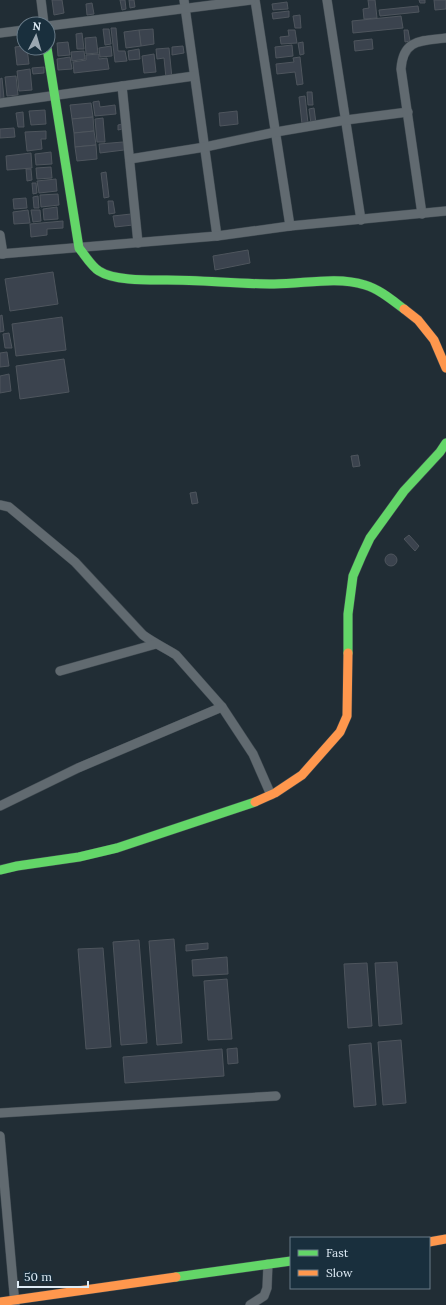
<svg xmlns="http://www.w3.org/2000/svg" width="446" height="1305" font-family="Lora,serif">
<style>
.building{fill:#3b434e;stroke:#4e555d}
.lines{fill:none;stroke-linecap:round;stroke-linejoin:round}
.street-casing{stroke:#3e484f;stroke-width:10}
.fast-casing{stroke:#3e484f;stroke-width:10}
.slow-casing{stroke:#3e484f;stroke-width:10}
.street{stroke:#616a70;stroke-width:9}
.fast{stroke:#63d668;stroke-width:9}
.slow{stroke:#ff974d;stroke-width:9}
</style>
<rect width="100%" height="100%" fill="#212d35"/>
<g class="building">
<path d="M52,0H62L64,13L54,15Z"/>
<path d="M120,0H125L126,9L122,10Z"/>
<path d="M129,0H134L135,7L130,8Z"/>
<path d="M368,0H375L377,18L364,19L363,9L369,8Z"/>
<path d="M419,0H425V3H420Z"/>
<path d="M434,0H446V9L435,10Z"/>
<path d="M287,2L288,9L273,10L272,4Z"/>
<path d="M92,3L94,14L87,15L86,4Z"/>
<path d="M418,6L419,12L380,16L379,10Z"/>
<path d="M289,11V17L273,19L272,13Z"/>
<path d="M300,15L301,28H295L293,16Z"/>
<path d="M401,16L403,28L353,33L352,21Z"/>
<path d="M111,28H116L118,51H125L127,61L115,62Z"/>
<path d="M103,29H109L111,44L105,45Z"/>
<path d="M153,29L154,44L141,46L139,30Z"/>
<path d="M139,30L141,46L126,48L124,32Z"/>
<path d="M288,30H295L297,43L281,44L280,37L289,36Z"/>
<path d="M404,30H408L410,41L405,42Z"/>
<path d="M82,33L84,49H77L76,34Z"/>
<path d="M96,37L98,53L86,54L85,38Z"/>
<path d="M372,39L373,49L355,51L354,41Z"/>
<path d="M68,42L70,55L58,56L57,43Z"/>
<path d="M303,42L304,54L300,55L298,43Z"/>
<path d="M292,45L293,56L276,58L275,47Z"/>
<path d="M24,46V48H27L29,64L17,65L15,47Z"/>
<path d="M111,46L112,56L100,57L99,48Z"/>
<path d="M183,46L184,53L172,55V47Z"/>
<path d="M169,48L172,78H166L164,58L157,59L156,49Z"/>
<path d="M139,49L140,59L129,60L128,51Z"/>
<path d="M84,51L85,59L72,61L71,52Z"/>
<path d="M99,54V59L107,58L109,69L74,73L73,62L86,60V55Z"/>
<path d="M154,54L156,72L144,73L142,56Z"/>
<path d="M70,57L72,69L58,70L57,59Z"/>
<path d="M300,57L303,84L297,85L295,72L277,74L276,64L294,62L293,58Z"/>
<path d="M44,67V73L33,74L32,68Z"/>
<path d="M30,69L32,90L19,91L17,71Z"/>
<path d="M16,76L18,95L7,96L5,77Z"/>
<path d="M2,78L4,98L0,99V79Z"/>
<path d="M307,92H312L313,105H308Z"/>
<path d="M305,96L308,123L302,124L299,97Z"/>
<path d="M99,101L100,107L115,105L116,114L95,116L93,102Z"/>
<path d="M91,103L93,117L72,119L70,105Z"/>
<path d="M314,108L316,123L311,124L309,109Z"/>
<path d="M45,110L46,124L31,125L29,111Z"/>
<path d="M237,111L238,124L220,126L219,113Z"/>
<path d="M23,112L24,127H18L16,113Z"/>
<path d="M93,117L94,131L74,133L72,119Z"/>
<path d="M103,118L105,142H97L95,119Z"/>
<path d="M122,124V129L118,130V125Z"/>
<path d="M14,128L15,137L0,138V129Z"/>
<path d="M46,131V139H41L42,149L27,151L25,132Z"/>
<path d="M94,131L96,145L75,147L74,133Z"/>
<path d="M123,142L124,150L100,153L99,144Z"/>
<path d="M96,145L97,159L77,161L75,147Z"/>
<path d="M51,152L52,164L36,165L35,154Z"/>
<path d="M31,153L32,168L7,170L6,156Z"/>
<path d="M51,167L52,178L37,179L36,168Z"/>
<path d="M26,169H31L32,180L27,181Z"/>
<path d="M106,172L109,197L104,198L101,173Z"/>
<path d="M56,179L57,191L39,193L37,181Z"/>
<path d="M32,183H36L37,193L33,194Z"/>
<path d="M58,194L59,205L41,207L40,195Z"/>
<path d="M38,196L39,208H34L33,197Z"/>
<path d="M26,198L27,208L14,209L13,199Z"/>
<path d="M108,201H113L115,213L109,214Z"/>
<path d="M57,207L58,219L44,220L43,209Z"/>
<path d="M28,210L30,223L14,224L13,212Z"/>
<path d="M31,210H40L41,221L33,222Z"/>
<path d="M131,214L133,225L115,227L113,216Z"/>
<path d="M63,221V228L47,229V235L31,237L30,224Z"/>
<path d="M248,250L250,263L215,270L213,256Z"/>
<path d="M53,272L58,304L10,311L5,279Z"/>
<path d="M2,315L4,331L0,332V316Z"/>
<path d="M62,317L66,350L16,356L12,324Z"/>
<path d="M9,333L12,348H5L3,334Z"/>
<path d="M7,352L9,366L0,367V353Z"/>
<path d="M64,359L69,392L20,399L16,366Z"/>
<path d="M9,374L11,391L0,393V376Z"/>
<path d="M358,455L360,466L353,467L351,456Z"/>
<path d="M196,492L198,503L192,504L190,493Z"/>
<path d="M409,535L419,546L415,551L404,539Z"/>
<circle cx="391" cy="560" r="6"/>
<path d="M174,939L182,1043L157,1045L149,941Z"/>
<path d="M139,940L147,1043L121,1045L113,942Z"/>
<path d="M208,943V949L186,951V945Z"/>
<path d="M103,948L111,1047L86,1049L78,949Z"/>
<path d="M227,957L228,974L193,976L192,960Z"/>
<path d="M397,962L402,1024L379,1026L375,963Z"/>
<path d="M367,963L372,1026L348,1028L344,964Z"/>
<path d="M227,979L232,1039L208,1040L204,981Z"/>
<path d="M401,1040L406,1103L383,1105L378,1042Z"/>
<path d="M371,1043L376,1105L354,1107L349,1045Z"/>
<path d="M237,1048L238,1063L228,1064L227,1049Z"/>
<path d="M222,1049L224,1076L125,1083L123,1057Z"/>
</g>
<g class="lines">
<g class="street-casing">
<g id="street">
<path d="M41,0L44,24"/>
<path d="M184,0L217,236"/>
<path d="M255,0L290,226"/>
<path d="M327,0L361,220"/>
<path d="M48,26L251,0"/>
<path d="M0,33L24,30"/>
<path d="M122,86L138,243"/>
<path d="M0,103L194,76"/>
<path d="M130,159L205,147L276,132L346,120L408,112"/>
<path d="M422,214L401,69C403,39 421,41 446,38"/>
<path d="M0,235L3,254"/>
<path d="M0,254L217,236L290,226L446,211"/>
<path d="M0,505L9,507L75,562L143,635C154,643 165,648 176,655L222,707L253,754L271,795"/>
<path d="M60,671L156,644"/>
<path d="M0,806L78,768L222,707"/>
<path d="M0,1113L276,1096"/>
<path d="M0,1136L15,1305"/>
<path d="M250,1305L264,1296L267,1288L268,1264"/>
</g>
</g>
<g class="fast-casing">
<g id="fast">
<path d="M47,48L79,248C84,254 92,267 99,271C114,281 149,280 167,280C203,280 238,284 274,284C305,284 335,276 365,285C379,289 392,300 404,309"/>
<path d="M348,653V614L353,576L362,555L370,538L404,491L440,452L446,443"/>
<path d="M0,870L17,866L79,857L117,848L255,802"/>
<path d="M176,1277L291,1261"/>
</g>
</g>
<g class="slow-casing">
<g id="slow">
<path d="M404,309L418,320L434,340L446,368"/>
<path d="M255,802L275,793L302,775L340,732L347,716L348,653"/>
<path d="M429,1242L446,1239"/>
<path d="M0,1302L176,1277"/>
</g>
</g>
<use href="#street" class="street"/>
<use href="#fast" class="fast"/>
<use href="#slow" class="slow"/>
</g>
<rect x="290" y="1237" width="140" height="52" fill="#192f3d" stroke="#687a87"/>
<rect x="298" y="1250" width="20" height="6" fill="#63d668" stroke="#687a87"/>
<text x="326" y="1257" font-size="12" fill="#deebf5">Fast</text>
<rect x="298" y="1270" width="20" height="6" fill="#ff974d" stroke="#687a87"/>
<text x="326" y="1277" font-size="12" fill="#deebf5">Slow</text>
<g transform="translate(36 36) rotate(5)"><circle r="19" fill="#192f3d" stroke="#687a87"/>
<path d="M0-3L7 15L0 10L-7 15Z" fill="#9ca8b2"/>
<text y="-6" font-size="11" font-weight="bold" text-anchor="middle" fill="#deebf5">N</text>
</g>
<path d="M18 1281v6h70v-6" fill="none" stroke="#deebf5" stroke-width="2"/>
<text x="24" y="1281" font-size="12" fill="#deebf5" stroke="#192f3d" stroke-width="3" paint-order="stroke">50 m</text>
</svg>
